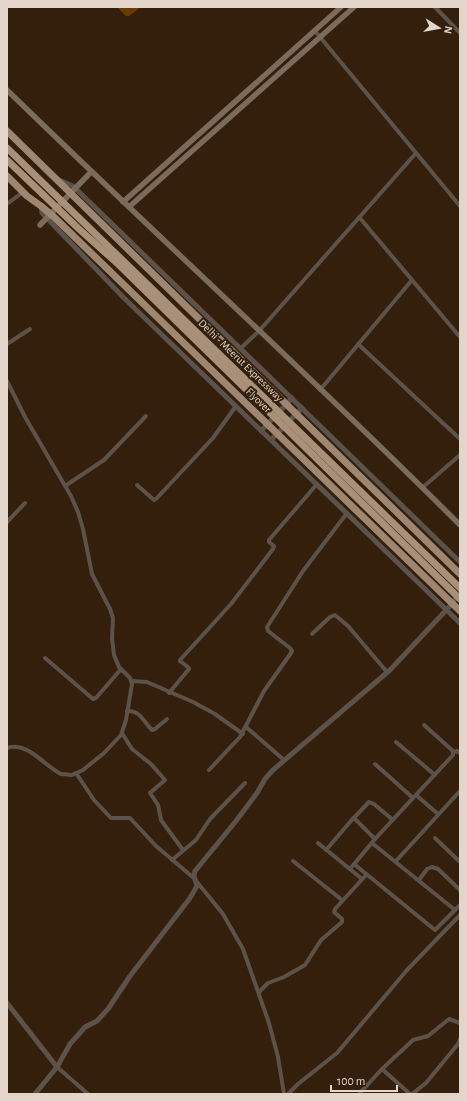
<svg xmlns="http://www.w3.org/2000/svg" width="467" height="1101" font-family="'Alegreya Sans',sans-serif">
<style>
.green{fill:#683c03}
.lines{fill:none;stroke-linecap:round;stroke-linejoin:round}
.minor{stroke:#5c5249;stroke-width:4}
.tertiary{stroke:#5c5249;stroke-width:5}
.secondary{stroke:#7b6b5c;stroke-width:5.5}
.trunk{stroke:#9e8772;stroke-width:7}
.motorway{stroke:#a99079;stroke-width:7}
.labels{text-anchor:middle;stroke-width:4;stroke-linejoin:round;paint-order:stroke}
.street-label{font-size:11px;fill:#e3d5c9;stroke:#331f0b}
</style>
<rect width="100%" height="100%" fill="#331f0b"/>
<path class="green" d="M117,7H141L129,16H126Z"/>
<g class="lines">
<g class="minor">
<path d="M435,7L460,33"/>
<path d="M315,31L460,206"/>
<path d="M7,204L23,192"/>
<path d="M359,217L460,337"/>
<path d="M7,344L30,329"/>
<path d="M358,344L460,439"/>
<path d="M241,348L259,331L416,153"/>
<path d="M7,381L25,417L71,496L78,512L83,529L92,574L110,609L113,618L112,638L114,655L119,667L130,678L132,684L126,720L121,735L104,753L83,770L72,775L61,774C44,766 28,741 7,748"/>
<path d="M320,390L412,280"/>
<path d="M137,485L154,500L156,499L213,438L236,406"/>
<path d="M65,486L104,460L146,416"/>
<path d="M422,488L460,455"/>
<path d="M7,522L25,503"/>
<path d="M312,634L330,617L335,615L348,626L387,672"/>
<path d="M45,658L93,699L96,698L121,669"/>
<path d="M132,681L147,682L193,702L215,714L243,734"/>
<path d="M169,693L189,669V668L180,661V660L231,604L273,549L274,546L269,542V540L317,484"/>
<path d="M127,711C140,710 144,722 152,730L155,729L167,719"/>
<path d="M246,727L284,760"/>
<path d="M122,733L132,749L151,764L165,780L150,793L158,805L161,820L183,850"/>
<path d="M396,742L435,775"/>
<path d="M454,752L457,751L460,753"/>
<path d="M375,764L413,798"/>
<path d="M209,770L240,737L264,691L291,653L292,651L290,648L268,631L267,627L303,571L347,513"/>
<path d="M76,773L94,800L111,818H130L156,846L195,879"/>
<path d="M416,795L438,814"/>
<path d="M354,818L375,839"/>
<path d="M435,838L460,862"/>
<path d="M318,843L362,879"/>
<path d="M372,843L455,910"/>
<path d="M326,850L350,822L369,802L374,804L393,820"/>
<path d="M172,860L196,840L210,819L245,783"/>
<path d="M293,861L342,900"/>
<path d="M396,861L460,791"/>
<path d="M354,864L435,930L460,905"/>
<path d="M350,869L375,839L453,755V751L424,725"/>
<path d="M419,880L427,869L432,867L438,869L460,890"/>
<path d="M197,882L223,914L243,949L269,1023L278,1057L284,1094"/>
<path d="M259,992L268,983L284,977L305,965L321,940L342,922V919L334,912L335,909L366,875"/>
<path d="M57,1067L88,1094"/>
<path d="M382,1069L410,1094"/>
<path d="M288,1094L298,1084L337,1053L407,970L460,915"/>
<path d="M359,1094L382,1069L413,1040L428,1036L449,1019L460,1023"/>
<path d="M412,1094L426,1083L458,1044L460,1039"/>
</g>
<g class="tertiary">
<path d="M59,180L73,186L460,562"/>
<path d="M41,206L42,213L124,298L460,623"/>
<path d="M261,431L292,398"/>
<path d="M271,440L302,408"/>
<path d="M7,1003L57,1067"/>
<path d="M35,1094L57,1067L70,1044L85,1027L97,1021L108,1009L130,976L190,898L197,886L194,876L195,871L236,821L257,793L265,779L273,770L390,670L450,606L460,593"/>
</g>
<g class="secondary">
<path d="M7,90C157,236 312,377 460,525"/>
<path d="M123,202L341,7"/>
<path d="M129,207L354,7"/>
<path d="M40,225L91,172"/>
</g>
<g class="trunk">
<path d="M7,131L460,574"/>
<path d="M7,176L27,196L41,206L54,217L460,611"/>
</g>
<g class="motorway">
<path d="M7,148L460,588"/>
<path d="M7,160L79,229L118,264L460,599"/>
</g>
</g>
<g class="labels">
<g class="street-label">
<text transform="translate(241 360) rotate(44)" y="4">Delhi - Meerut Expressway</text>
<text transform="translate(259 400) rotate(44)" y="4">Flyover</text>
</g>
</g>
<rect width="467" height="1101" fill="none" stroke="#e3d5c9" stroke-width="16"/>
<g transform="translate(439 28) rotate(101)" stroke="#331f0b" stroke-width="3" paint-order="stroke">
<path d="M0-3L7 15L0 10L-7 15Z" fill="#e3d5c9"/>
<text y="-6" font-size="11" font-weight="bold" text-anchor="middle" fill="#e3d5c9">N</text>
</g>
<path d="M331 1085v6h66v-6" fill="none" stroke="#e3d5c9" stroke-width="2"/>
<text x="337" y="1085" font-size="12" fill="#e3d5c9" stroke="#331f0b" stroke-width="3" paint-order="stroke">100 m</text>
</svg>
